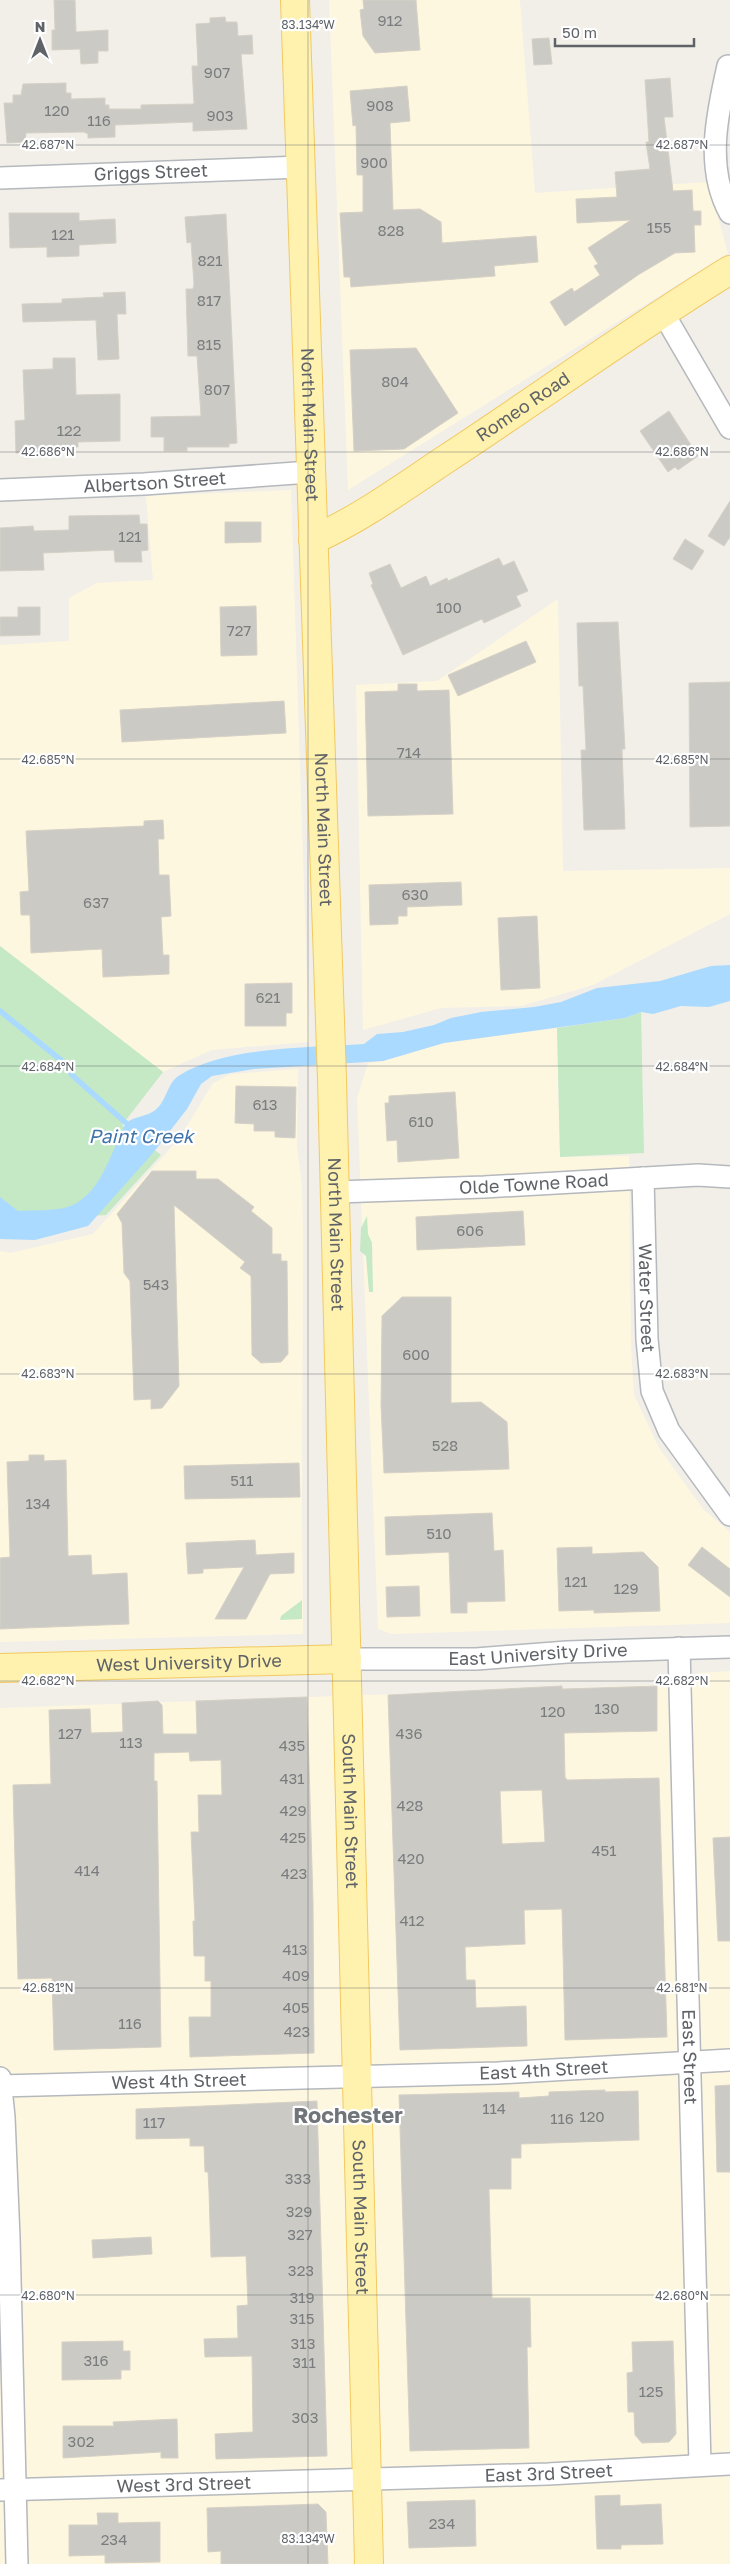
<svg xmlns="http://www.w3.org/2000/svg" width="730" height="2564" font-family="'Golos Text',sans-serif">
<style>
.commercial{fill:#fef7e0}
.green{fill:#c5e8c5}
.water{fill:#aadaff}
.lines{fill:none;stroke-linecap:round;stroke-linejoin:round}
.stream{stroke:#aadaff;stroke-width:5.5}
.building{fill:#cccac5;stroke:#d6d1c6;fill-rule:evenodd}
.minor-casing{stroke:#b5b8bc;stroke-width:24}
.major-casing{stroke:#f2c960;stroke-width:30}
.minor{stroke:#fff;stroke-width:21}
.major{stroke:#fff2af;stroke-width:28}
.ticks{fill:none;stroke:#5f6368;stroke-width:1;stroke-opacity:0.45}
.labels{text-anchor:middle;stroke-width:4.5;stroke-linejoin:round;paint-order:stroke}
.number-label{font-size:15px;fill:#7a7d7f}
.street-label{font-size:18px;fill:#5f6368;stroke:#fff}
.water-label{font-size:19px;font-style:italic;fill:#4174aa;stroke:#fff}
.district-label{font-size:22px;font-weight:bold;fill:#70757a;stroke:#fff}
.ticks-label{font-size:12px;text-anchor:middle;fill:#5f6368;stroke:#fff;stroke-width:4.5;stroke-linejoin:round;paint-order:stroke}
</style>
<rect width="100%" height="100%" fill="#f1efe8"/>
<g class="commercial">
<path d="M329,0H520L535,193L708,182L728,253L348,490Z"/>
<path d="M291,490L309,1042L212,1050L163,1072L0,946V645L69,641V598L97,583L153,580L146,496Z"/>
<path d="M558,599L563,871L730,868V914L593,985L521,1006L441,1008L363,1030L356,685L437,681Z"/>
<path d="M557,1028L560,1157L629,1156L631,1346L634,1395L659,1448L703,1509L730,1532V1623L392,1634L378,1629L357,1098L368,1063L383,1061L444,1043Z"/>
<path d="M298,1069L297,1146L302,1186L303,1236L302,1501L303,1634L0,1642V1251L10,1253L93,1234L179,1139L213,1083L231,1074Z"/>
<path d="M730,1671V2564H0V1708L656,1685L700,1673Z"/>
</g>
<g class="green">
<path d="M0,946L163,1072L122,1125L161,1155L106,1215L0,1221Z"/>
<path d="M641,1012L644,1153L560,1157L557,1028L625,1018Z"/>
<path d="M367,1216L368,1234L372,1243L373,1292H369L366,1256L360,1251L361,1228Z"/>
<path d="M302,1600V1619L280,1620L281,1616Z"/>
</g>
<path class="water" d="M730,965V1001L709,1007L681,1006L653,1014L641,1012L625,1018L583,1024L444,1043L383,1061L254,1069L212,1076L201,1084L187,1109L153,1153L88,1226L35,1240L0,1239V1197L18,1211C33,1210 49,1211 64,1208C100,1200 111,1151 126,1123C135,1116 145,1117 154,1111C168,1101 166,1083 180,1075C226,1046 310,1048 364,1044L377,1034L403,1032L434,1025L451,1018L481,1012L534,1007L561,1002L597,988L660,981L711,966Z"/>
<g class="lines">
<path class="stream" d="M0,1011L62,1061L73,1076L126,1123"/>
</g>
<g class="building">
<path d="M54,0H75L76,32L108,30V51H98V63L81,64L80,49L52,50V30H55Z"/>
<path d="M363,0H416L420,50L375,53L363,36L360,10L364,9Z"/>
<path d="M225,17L226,22H237L238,36L252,35L253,54H241L247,129L193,131V122L115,125V137L88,138V134L84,132L26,133L25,142L7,143L4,103H13V95H21L23,84L66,83V93H71V99L105,98V105H109V109H141V105L194,104L192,66H198L196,24L210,23V18Z"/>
<path d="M549,38L552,64L534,65L532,39Z"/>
<path d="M670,78L673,117H664L673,191L692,190L693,211H701V225H694L695,252L675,253L638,275L565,326L550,302L572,288L574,292L600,275L594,266L598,264L588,248L631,220L577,223L576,199L617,197L615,172L650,169L646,142H649L645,80Z"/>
<path d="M407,86L410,121L390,123L393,210L420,209L441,222L442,243L536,236L538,262L494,266L495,276L351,287L350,277H344L340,213L363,212V175H357L356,125L353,126L350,91Z"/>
<path d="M9,213H79V221L115,219L116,243L79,245V256L47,257V247L10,248Z"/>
<path d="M226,214L237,443L229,444V447H187V451H164V437H151V417L201,416L197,356H188L186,289H193L194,284L191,242L187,243L185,217Z"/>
<path d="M125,292L126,314H117L119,359L98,360L96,320L23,322L22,304L62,303V299L104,297L103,293Z"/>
<path d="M416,348L458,413L404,449L354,451L350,350Z"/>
<path d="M53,358H75L76,395L120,394V441L78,442V447H74V451L41,452V457L25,458V452L16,453L15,421L25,420L23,370L53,369Z"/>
<path d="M669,411L698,456L678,470L675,467L668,472L640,431Z"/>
<path d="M730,501V537L724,546L708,536Z"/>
<path d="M139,515L140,524H147L148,550L141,551L142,562H115L114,550L43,553L44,570L0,571V528L33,526L34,531L69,530V516Z"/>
<path d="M225,522H261V542L225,543Z"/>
<path d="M685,539L704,551L692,570L673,559Z"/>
<path d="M499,558L503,566L514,561L528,591L516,596L521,606L484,623L482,619L403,655L371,585L373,584L369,573L390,564L401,588L426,576L430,586L447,578L448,581Z"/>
<path d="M256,606L257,655L221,656L220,607Z"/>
<path d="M18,607H40V635L0,636V617H18Z"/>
<path d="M618,622L625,749H622L625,829L584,830L581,750H586L583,686H579L577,623Z"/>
<path d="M526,641L536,662L458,696L448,675Z"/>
<path d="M730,682V826L690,827L689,683Z"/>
<path d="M398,684H417V691L449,690L453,814L368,816L365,692L398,691Z"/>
<path d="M284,701L286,733L122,742L120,710Z"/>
<path d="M163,820L164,839H158L159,875H169L171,916L161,917L163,955H169V974L103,977L102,949L31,953L30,915H21L20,892L29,891L26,831L144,826V821Z"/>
<path d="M461,882L462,905L407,907V916H398V924L370,925L369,885Z"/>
<path d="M537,916L540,988L501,990L498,918Z"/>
<path d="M292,983V1013H286V1026H245V984Z"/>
<path d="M236,1086L296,1087L295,1138L275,1137V1131H254V1124L235,1123Z"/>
<path d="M455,1092L459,1158L398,1162L397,1140L387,1141L385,1103H389V1096Z"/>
<path d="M152,1171H196V1179H218L254,1207L251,1211L272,1228V1254H281V1261H287L288,1354L281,1362L261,1363L252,1355L251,1276L240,1268L245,1262L174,1205L179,1386L162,1408L151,1409V1399L134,1400L130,1281L124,1273L122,1223L117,1214Z"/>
<path d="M523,1211L525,1245L417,1250L416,1217Z"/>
<path d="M402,1297H451V1403L481,1402L507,1422L509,1469L384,1473L381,1405L382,1316Z"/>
<path d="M29,1455H44V1461L66,1460L68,1556L91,1555L92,1575L127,1573L129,1624L0,1629V1558L10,1557L7,1462L29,1461Z"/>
<path d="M299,1463L300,1497L185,1499L184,1466Z"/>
<path d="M492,1513L494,1551L503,1550L505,1601L467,1602V1613H451L449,1552L386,1555L385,1517Z"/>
<path d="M255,1540L256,1555L294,1553V1573L270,1574L246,1619H215L244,1567L203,1569V1573L188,1574L186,1543Z"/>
<path d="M592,1547V1554L643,1552L658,1567L660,1611L594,1613V1610L559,1611L557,1548Z"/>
<path d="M702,1547L730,1569V1597L688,1565Z"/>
<path d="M419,1586L420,1616L387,1617L386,1587Z"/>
<path d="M562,1686V1689L657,1686V1731L564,1733L565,1777L567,1780L659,1778L667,2037L565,2040L562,1909L524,1910L525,1944L465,1947L466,1980H475L476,2008L526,2006L527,2046L400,2050L388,1695ZM542,1790L545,1842L502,1844L500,1791Z"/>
<path d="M307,1697L313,1901L314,2053L190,2057L189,2017H211V1981H205V1956H194L193,1921H195L191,1832H199L198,1795H222L221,1760L190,1761L189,1752L154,1753V1781H157L161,2047L54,2050L52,1978L18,1979L13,1785L51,1784L49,1710L90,1709L91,1733L123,1732L122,1703L158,1701L162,1705L163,1734H197L196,1701Z"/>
<path d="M730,1837V1941H718L713,1838Z"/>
<path d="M730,2085V2172H717L715,2086Z"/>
<path d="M605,2090V2092L638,2091L639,2140L521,2144V2158H511V2189H489L492,2298H530L531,2347H527L529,2448L410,2451L399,2095L519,2092V2098L549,2096V2092Z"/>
<path d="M317,2101L327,2456L216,2459L215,2434L253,2432L252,2356L205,2357L204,2339L238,2338L237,2306L248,2305L246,2256L211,2257L209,2192L208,2172H205L204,2146H190V2138L136,2139V2109Z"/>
<path d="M151,2237L152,2254L93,2258L92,2240Z"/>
<path d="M123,2341V2351H130V2370H121V2379L62,2380V2342Z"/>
<path d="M673,2341L676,2434L669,2442L642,2443L635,2435L634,2412H628L627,2373L633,2372L632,2342Z"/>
<path d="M177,2419L178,2458H161V2452L63,2458V2426H114L113,2422Z"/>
<path d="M620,2495V2506L661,2504L663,2544L621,2545V2549H597L595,2496Z"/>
<path d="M475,2500L476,2546L409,2548L407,2502Z"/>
<path d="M318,2504L326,2512L328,2564H221V2551L208,2552L207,2508Z"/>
<path d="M97,2513H118V2523L160,2522V2562L105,2563V2555L69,2556V2525H98Z"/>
</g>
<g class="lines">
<g class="minor-casing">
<g id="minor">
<path d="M728,66C717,114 705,168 730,213"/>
<path id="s1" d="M0,178L301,167"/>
<path d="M662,311L730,428"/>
<path id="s2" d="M0,490L144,484L310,472"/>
<path id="s3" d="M643,1178L647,1339L652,1391L669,1431L730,1515"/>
<path id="s4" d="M336,1192L484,1187L698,1175L730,1177"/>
<path id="s5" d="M679,1648L700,2465"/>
<path id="s6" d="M347,1659H476L567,1652L730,1647"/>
<path d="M0,2078L4,2117L9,2238L17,2564"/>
<path id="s7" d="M0,2086L498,2073L730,2060"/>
<path id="s8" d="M0,2490L548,2474L730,2464"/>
</g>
</g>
<g class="major-casing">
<g id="major">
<path id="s9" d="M295,0L332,1079L369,2564"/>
<path id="s10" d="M313,540C362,518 405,486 449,457C543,395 634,329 730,270"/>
<path id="s11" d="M0,1668L347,1659"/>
</g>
</g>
<use href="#minor" class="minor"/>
<use href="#major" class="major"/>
</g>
<path class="ticks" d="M308,0V2564M0,145H730M0,452H730M0,759H730M0,1066H730M0,1374H730M0,1681H730M0,1988H730M0,2295H730"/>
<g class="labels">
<g class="number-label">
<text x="390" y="26">912</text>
<text x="217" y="78">907</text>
<text x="380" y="111">908</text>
<text x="57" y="116">120</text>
<text x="220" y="121">903</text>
<text x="99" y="126">116</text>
<text x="374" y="168">900</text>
<text x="659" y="233">155</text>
<text x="391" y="236">828</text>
<text x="63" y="240">121</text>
<text x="210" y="266">821</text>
<text x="209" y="306">817</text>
<text x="209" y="350">815</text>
<text x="395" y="387">804</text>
<text x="217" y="395">807</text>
<text x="69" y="436">122</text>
<text x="130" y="542">121</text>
<text x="449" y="613">100</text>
<text x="239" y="636">727</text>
<text x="409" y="758">714</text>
<text x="415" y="900">630</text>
<text x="96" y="908">637</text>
<text x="268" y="1003">621</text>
<text x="265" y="1110">613</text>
<text x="421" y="1127">610</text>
<text x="470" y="1236">606</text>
<text x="156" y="1290">543</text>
<text x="416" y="1360">600</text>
<text x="445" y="1451">528</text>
<text x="242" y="1486">511</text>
<text x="38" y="1509">134</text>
<text x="439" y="1539">510</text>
<text x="576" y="1587">121</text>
<text x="626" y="1594">129</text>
<text x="607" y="1714">130</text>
<text x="553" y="1717">120</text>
<text x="70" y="1739">127</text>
<text x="409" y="1739">436</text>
<text x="131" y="1748">113</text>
<text x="292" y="1751">435</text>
<text x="292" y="1784">431</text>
<text x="410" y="1811">428</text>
<text x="293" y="1816">429</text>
<text x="293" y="1843">425</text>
<text x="604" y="1856">451</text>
<text x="411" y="1864">420</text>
<text x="87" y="1876">414</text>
<text x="294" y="1879">423</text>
<text x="412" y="1926">412</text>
<text x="295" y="1955">413</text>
<text x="296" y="1981">409</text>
<text x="296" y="2013">405</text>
<text x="130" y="2029">116</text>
<text x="297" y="2037">423</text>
<text x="494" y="2114">114</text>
<text x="592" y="2122">120</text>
<text x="562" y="2124">116</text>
<text x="154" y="2128">117</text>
<text x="298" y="2184">333</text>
<text x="299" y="2217">329</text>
<text x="300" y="2240">327</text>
<text x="301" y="2276">323</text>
<text x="302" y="2303">319</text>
<text x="302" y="2324">315</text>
<text x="303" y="2349">313</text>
<text x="96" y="2366">316</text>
<text x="304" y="2368">311</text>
<text x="651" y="2397">125</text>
<text x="305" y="2423">303</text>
<text x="81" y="2447">302</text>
<text x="442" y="2529">234</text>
<text x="114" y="2545">234</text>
</g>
<g class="street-label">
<text dy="6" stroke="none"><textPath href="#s1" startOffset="151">Griggs Street</textPath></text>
<text dy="6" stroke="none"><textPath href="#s10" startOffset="249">Romeo Road</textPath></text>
<text dy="6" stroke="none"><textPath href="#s9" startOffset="425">North Main Street</textPath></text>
<text dy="6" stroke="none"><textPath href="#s2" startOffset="155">Albertson Street</textPath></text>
<text dy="6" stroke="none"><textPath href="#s9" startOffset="830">North Main Street</textPath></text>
<text dy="6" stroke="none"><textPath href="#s4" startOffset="198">Olde Towne Road</textPath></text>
<text dy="6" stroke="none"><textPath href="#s9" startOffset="1235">North Main Street</textPath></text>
<text dy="6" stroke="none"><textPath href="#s3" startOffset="120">Water Street</textPath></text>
<text dy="6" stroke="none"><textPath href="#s6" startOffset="191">East University Drive</textPath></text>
<text dy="6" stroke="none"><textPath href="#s11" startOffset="189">West University Drive</textPath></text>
<text dy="6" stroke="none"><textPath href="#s9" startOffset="1812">South Main Street</textPath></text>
<text dy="6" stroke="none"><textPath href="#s5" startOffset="409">East Street</textPath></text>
<text dy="6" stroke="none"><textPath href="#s7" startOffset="544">East 4th Street</textPath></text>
<text dy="6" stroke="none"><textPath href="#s7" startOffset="179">West 4th Street</textPath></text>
<text dy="6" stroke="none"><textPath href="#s9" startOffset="2218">South Main Street</textPath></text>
<text dy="6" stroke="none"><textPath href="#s8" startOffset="549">East 3rd Street</textPath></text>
<text dy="6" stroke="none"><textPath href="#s8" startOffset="184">West 3rd Street</textPath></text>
</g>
<g class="water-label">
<text x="141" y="1143">Paint Creek</text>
</g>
<g class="district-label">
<text x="348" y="2123">Rochester</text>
</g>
</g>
<g class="ticks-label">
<text x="308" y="29">83.134°W</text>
<text x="48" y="149">42.687°N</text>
<text x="682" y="149">42.687°N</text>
<text x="48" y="456">42.686°N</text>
<text x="682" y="456">42.686°N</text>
<text x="48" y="764">42.685°N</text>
<text x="682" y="764">42.685°N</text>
<text x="48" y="1071">42.684°N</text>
<text x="682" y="1071">42.684°N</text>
<text x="48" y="1378">42.683°N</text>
<text x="682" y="1378">42.683°N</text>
<text x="48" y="1685">42.682°N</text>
<text x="682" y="1685">42.682°N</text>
<text x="48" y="1992">42.681°N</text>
<text x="682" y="1992">42.681°N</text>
<text x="48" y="2300">42.680°N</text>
<text x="682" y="2300">42.680°N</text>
<text x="308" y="2543">83.134°W</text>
</g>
<g transform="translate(40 40)" stroke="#ffffff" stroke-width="4" paint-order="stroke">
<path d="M0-4L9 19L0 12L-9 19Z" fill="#5f6368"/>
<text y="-8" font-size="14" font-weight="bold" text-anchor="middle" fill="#5f6368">N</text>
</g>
<path d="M555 38v8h139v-8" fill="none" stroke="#5f6368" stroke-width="2.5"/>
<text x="562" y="38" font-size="15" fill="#5f6368" stroke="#ffffff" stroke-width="4" paint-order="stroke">50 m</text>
</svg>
